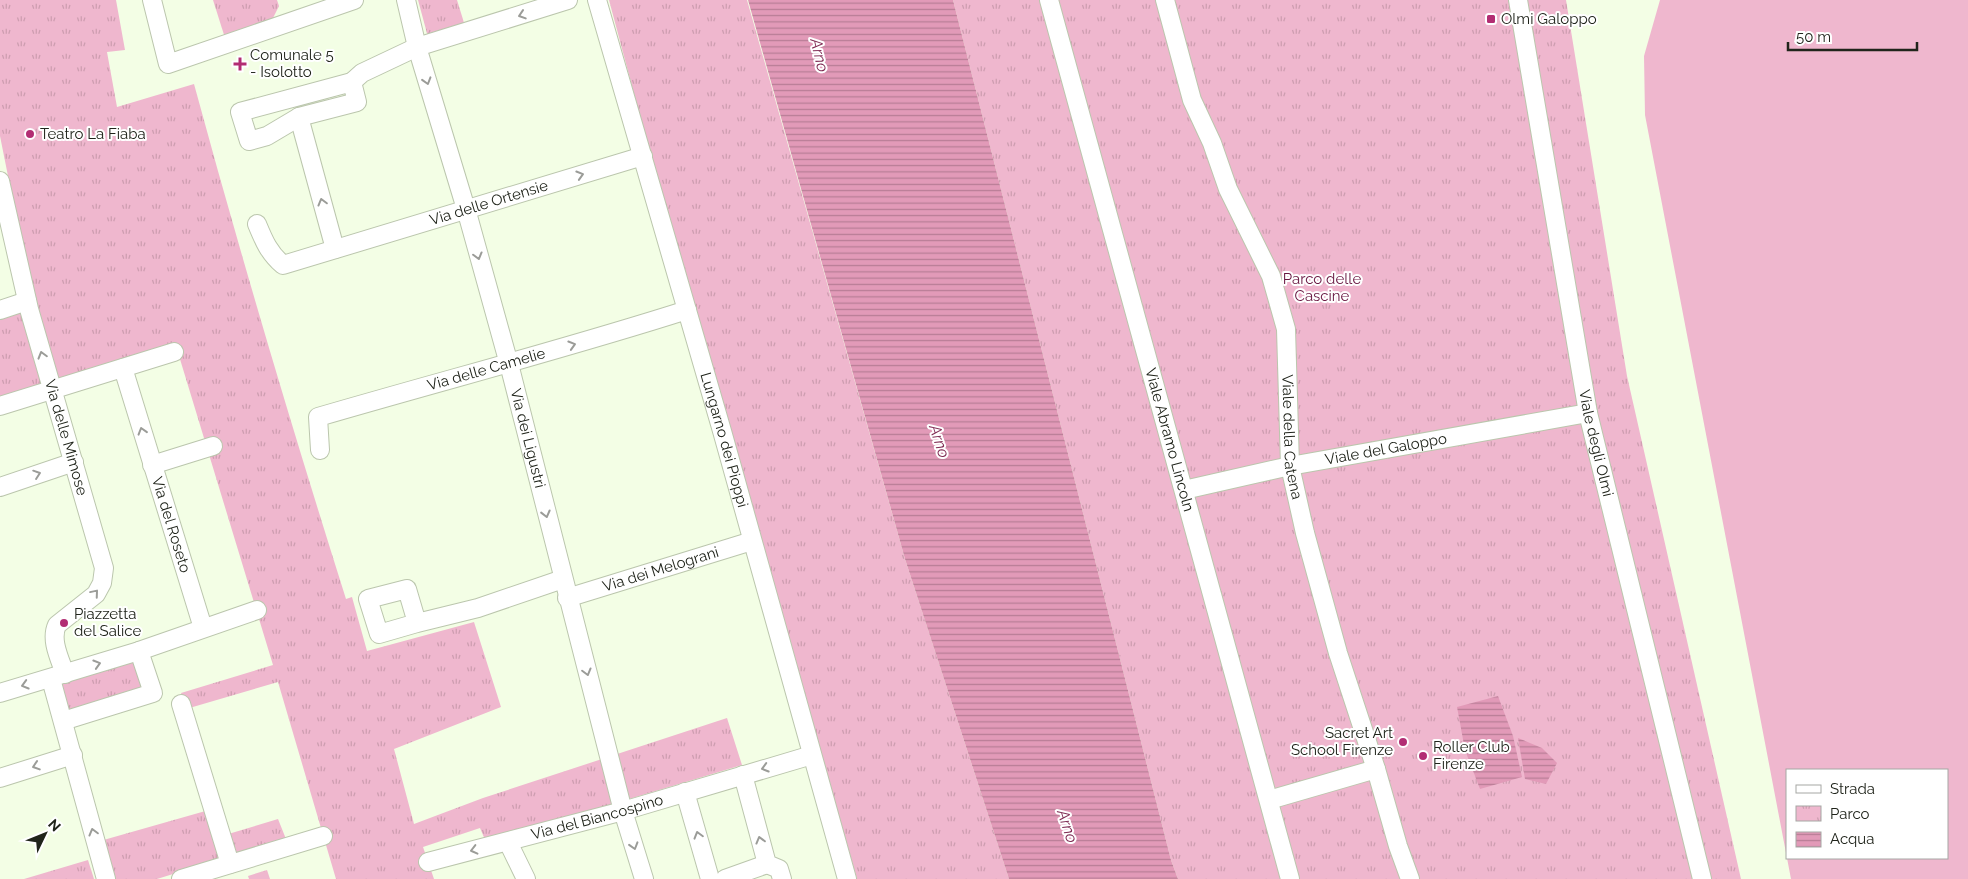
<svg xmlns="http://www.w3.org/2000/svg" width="1968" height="879" font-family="Raleway,sans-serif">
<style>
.grass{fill:#efb7ce;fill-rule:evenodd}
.park{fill:url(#park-tufts)}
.water{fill:url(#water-rules)}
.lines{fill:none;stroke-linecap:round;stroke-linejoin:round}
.minor-casing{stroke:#bbc6ad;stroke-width:20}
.minor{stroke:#fff;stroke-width:18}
.oneway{stroke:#9b9c98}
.poi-dot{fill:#b22d73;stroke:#fff;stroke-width:2}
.labels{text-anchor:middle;stroke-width:4;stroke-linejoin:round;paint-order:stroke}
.poi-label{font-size:15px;fill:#20241b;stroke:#fff;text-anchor:start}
.street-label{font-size:15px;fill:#20241b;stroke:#fff}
.park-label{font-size:15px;fill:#681641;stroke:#fff}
.water-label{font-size:16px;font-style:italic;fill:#802d55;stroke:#fff}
</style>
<defs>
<pattern id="park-tufts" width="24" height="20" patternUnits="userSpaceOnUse" patternTransform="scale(1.25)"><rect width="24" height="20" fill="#efb7ce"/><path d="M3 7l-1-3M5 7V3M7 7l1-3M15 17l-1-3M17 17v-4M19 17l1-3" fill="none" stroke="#cd9db0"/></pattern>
<pattern id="water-rules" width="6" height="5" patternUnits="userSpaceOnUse" patternTransform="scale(1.25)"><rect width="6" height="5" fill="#e29ab8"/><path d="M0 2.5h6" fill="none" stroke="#b77d95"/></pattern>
</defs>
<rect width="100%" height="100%" fill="#f3fee5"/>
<path class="grass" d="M1660,0H1968V879H1791L1645,115L1644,56ZM1947,770V858H1787V770Z"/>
<g class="park">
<path d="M0,0H116L125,50L107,52L117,107L194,84C241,257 292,428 346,599L352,597L367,651L474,622L501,707L394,749L414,824L483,798L727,718L742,765L486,842L480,828L423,847L434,879H336L278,682L186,709L181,693L273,665L176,346L54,384L33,301L0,136Z"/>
<path d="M213,0H277L279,6L270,24L225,38Z"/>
<path d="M418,0H457L465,26L428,37Z"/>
<path d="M609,0H747L905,559L1009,879H857L648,146Z"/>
<path d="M953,0H1566L1627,376L1741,879H1178L1171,860Z"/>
<path d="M23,309L45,384L0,397V316Z"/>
<path d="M136,657L147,690L67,716L57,682Z"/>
<path d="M216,808L225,835L278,819L286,839L157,879H110L100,841Z"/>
<path d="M88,860L94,879H24Z"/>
<path d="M267,870L270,879H249L248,876Z"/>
</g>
<g class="water">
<path d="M748,0H953L1171,860L1178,879H1009L905,559Z"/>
<path d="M1498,696L1513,736L1522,777L1480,789L1465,750L1457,707Z"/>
<path d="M1518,738L1542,748L1557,763L1546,784L1525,779Z"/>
</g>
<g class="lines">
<g class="minor-casing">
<g id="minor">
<path d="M152,0L168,64L354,0"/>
<path id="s1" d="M406,0L417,47L466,209L509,364L623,811L644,879"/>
<path id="s2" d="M597,0L722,431L847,879"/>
<path id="s3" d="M1049,0L1290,879"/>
<path id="s4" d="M1165,0L1192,100L1212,143L1228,189L1271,276L1286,329L1290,466L1305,533L1338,653L1376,769L1398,846L1410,879"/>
<path id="s5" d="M1518,0L1588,413L1702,879"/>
<path d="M352,82L357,102L299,117L267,136L249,141L240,112Z"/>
<path d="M352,82L362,73L417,47L568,0"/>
<path d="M299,117L335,249"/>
<path id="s6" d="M0,181L29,309L104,568L102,583L96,594L57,625C50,640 60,659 65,674"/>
<path id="s7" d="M257,224C264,241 269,253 283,265L643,156"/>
<path d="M0,310L27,301"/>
<path id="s8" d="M123,368L203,628"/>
<path d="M0,406L174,352"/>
<path id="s9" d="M320,450L318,417C441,381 565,349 687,310"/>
<path d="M152,465L213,446"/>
<path d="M0,487L74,462"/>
<path id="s10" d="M1184,490L1290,466L1588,413"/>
<path id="s11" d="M567,598L752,541"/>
<path d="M417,623L379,634L368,599L407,589L417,623L478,608L563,579"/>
<path d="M51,679L106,879"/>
<path d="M0,693L139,651L257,610"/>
<path d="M181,704L230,864"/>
<path d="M63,721L153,693L139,651"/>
<path d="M743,775L767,864L779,869L782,879"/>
<path d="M0,778L73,755"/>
<path d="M685,792L710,879"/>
<path d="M1269,800L1376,769"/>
<path d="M508,842L526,879"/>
<path id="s12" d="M428,862L623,811L812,755"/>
<path d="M181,879L323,836"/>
<path d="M725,879L767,864"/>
</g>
</g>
<use href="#minor" class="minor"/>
</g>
<defs><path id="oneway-chevron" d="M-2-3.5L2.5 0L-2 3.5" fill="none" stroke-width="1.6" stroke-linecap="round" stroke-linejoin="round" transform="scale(1.25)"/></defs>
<g class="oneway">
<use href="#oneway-chevron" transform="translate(522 15) rotate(162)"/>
<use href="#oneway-chevron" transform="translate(427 81) rotate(73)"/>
<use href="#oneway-chevron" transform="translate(580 175) rotate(-17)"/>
<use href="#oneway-chevron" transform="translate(322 202) rotate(-105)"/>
<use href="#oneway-chevron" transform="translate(478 256) rotate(75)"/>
<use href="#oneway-chevron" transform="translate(572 345) rotate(-17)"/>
<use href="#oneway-chevron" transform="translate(42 355) rotate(-106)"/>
<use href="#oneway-chevron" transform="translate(142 431) rotate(-107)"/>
<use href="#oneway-chevron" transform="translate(37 474) rotate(-19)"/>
<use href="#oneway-chevron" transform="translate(546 514) rotate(76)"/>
<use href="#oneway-chevron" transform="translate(95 593) rotate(-50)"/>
<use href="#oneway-chevron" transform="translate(97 664) rotate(-17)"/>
<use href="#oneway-chevron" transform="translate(587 672) rotate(75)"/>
<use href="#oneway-chevron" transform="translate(25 685) rotate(164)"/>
<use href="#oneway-chevron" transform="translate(36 766) rotate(162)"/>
<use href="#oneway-chevron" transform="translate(765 768) rotate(164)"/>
<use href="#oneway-chevron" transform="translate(93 832) rotate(-105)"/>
<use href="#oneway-chevron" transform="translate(698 835) rotate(-106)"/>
<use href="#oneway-chevron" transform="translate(760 840) rotate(-105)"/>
<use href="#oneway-chevron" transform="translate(634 846) rotate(73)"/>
<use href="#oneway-chevron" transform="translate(474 850) rotate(166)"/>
</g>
<g class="poi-dot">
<rect x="1486" y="14" width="10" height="10" rx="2.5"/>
<path d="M237.5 56.5h5v5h5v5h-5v5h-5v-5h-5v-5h5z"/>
<circle cx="30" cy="134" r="5"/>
<circle cx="64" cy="623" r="5"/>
<circle cx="1403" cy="742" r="5"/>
<circle cx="1423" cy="756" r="5"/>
</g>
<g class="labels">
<g class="poi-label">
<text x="1501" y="24">Olmi Galoppo</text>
<text x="250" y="60">Comunale 5<tspan x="250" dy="17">- Isolotto</tspan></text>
<text x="40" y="139">Teatro La Fiaba</text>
<text x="74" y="619">Piazzetta<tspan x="74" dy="17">del Salice</tspan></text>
<text x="1393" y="738" text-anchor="end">Sacret Art<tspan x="1393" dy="17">School Firenze</tspan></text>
<text x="1433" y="752">Roller Club<tspan x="1433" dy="17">Firenze</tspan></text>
</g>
<g class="street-label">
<text dy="5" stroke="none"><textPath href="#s7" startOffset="264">Via delle Ortensie</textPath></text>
<text dy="5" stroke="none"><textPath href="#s9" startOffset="208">Via delle Camelie</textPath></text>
<text dy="5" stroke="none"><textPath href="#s4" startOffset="460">Viale della Catena</textPath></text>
<text dy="5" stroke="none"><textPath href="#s6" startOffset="265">Via delle Mimose</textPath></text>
<text dy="5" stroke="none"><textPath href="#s1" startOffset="455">Via dei Ligustri</textPath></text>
<text dy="5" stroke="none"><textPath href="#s2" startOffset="458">Lungarno dei Pioppi</textPath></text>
<text dy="5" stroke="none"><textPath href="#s3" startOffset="456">Viale Abramo Lincoln</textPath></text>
<text dy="5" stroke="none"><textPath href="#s5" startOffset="450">Viale degli Olmi</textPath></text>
<text dy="5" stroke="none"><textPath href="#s10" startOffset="206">Viale del Galoppo</textPath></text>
<text dy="5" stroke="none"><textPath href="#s8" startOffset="164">Via del Roseto</textPath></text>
<text dy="5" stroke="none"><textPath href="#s11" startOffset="98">Via dei Melograni</textPath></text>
<text dy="5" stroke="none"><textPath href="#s12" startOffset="175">Via del Biancospino</textPath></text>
</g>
<g class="park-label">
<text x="1322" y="284">Parco delle<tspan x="1322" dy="17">Cascine</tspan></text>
</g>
<g class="water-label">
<text transform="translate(820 55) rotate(77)" y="6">Arno</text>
<text transform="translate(940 441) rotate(72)" y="6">Arno</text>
<text transform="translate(1068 826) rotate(72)" y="6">Arno</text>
</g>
</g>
<rect x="1786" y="769" width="162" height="90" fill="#ffffff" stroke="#a6a7a4"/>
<rect x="1796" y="785" width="25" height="8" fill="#ffffff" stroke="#a6a7a4"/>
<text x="1830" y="794" font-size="15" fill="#20241b">Strada</text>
<rect x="1796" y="806" width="25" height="15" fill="url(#park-tufts)" stroke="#a6a7a4"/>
<text x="1830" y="819" font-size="15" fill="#20241b">Parco</text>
<rect x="1796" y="832" width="25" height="15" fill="url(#water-rules)" stroke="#a6a7a4"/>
<text x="1830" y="844" font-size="15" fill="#20241b">Acqua</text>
<g transform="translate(45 834) rotate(47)" stroke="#ffffff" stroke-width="4" paint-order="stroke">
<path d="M0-4L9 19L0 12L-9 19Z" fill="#20241b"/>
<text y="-8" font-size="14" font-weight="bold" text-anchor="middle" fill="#20241b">N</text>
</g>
<path d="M1788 42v8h129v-8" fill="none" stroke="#20241b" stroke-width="2.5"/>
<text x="1796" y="42" font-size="15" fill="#20241b" stroke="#ffffff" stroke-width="4" paint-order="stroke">50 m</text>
</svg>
